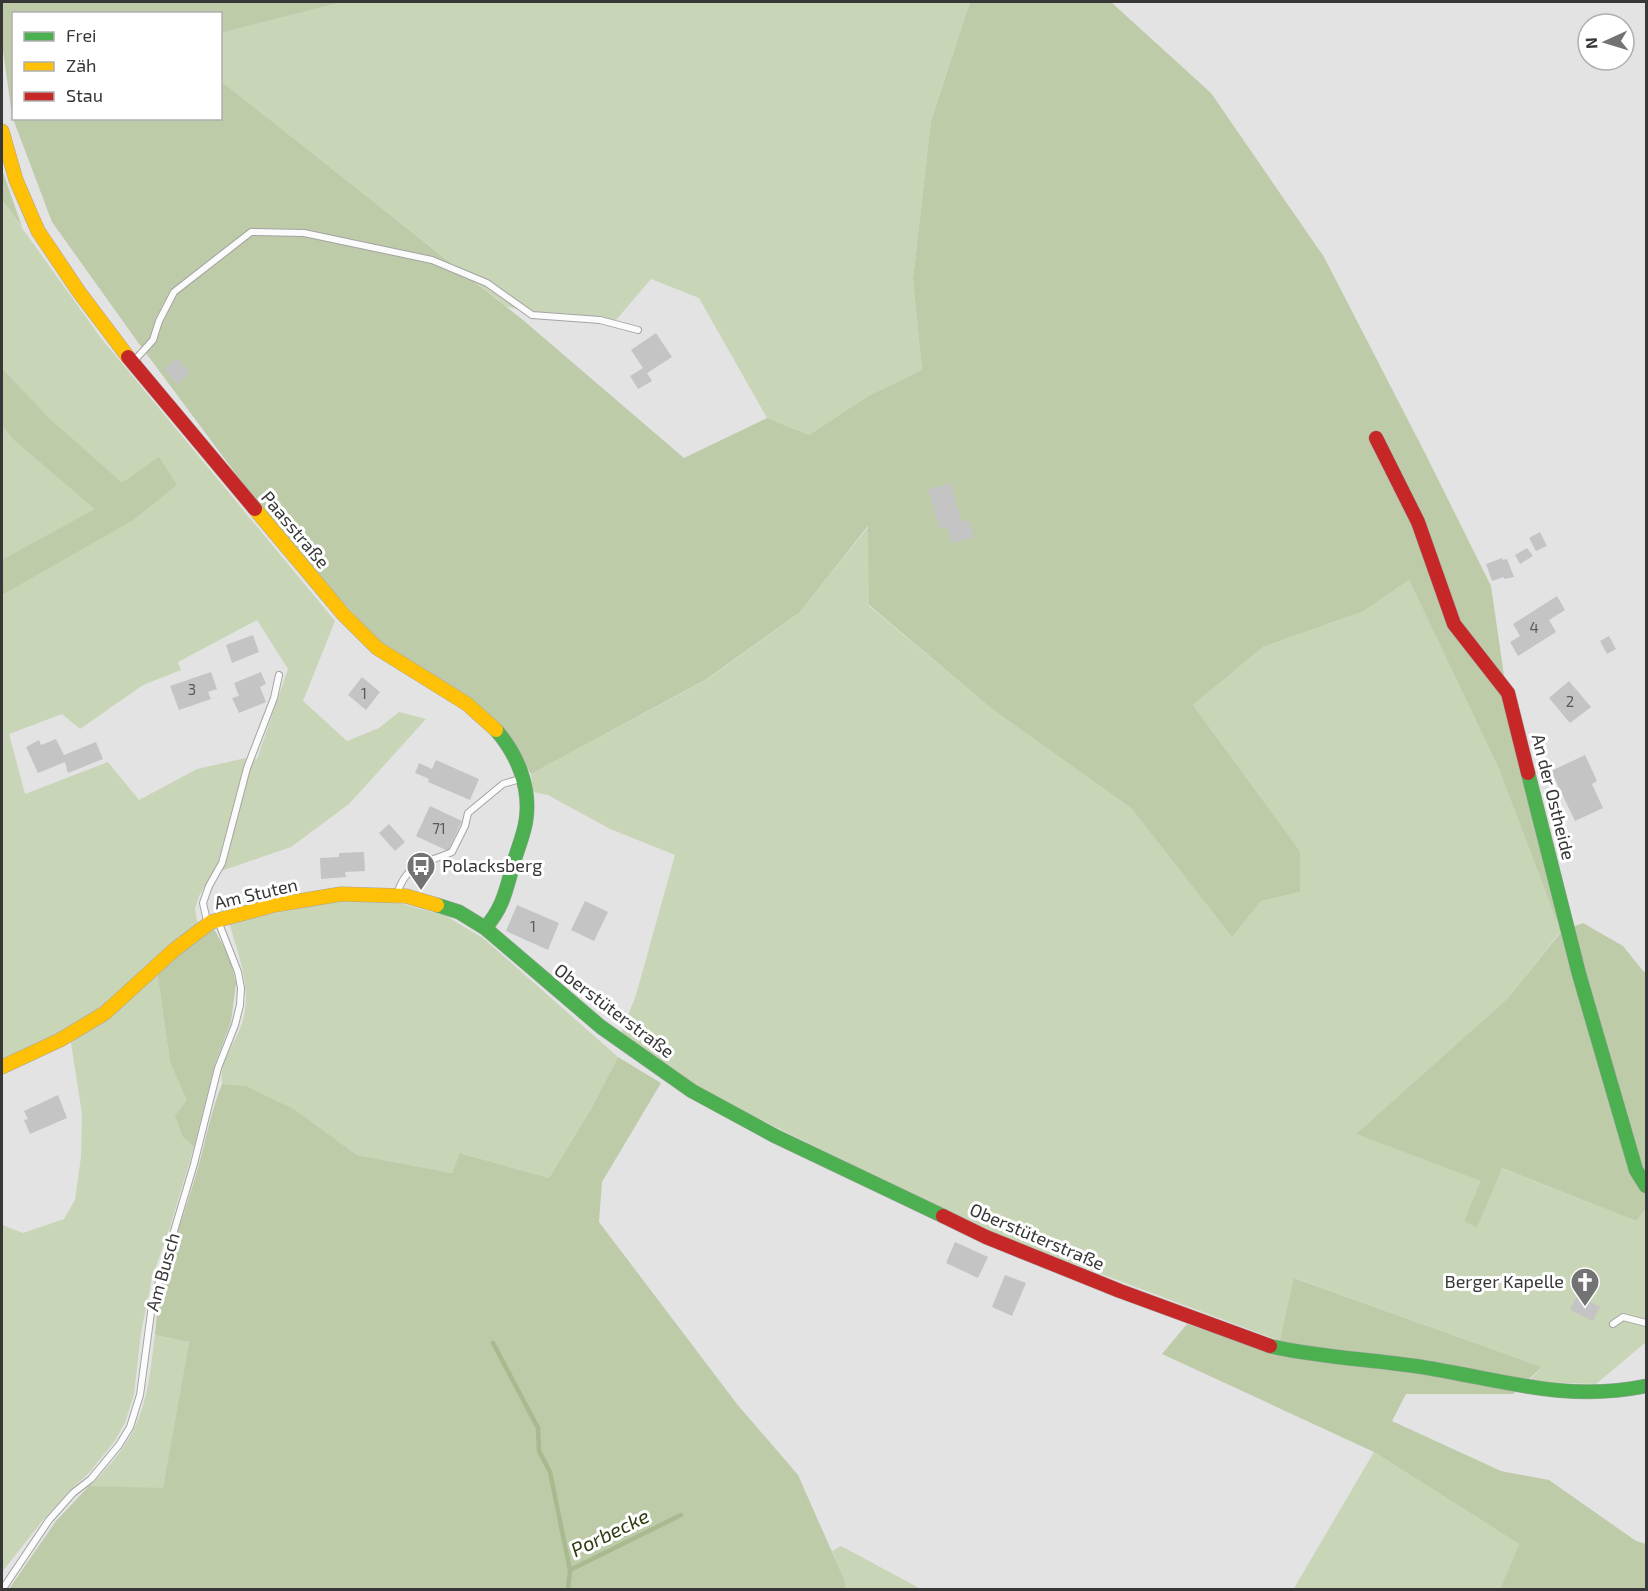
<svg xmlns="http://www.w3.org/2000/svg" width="1648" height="1591" font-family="'Exo 2',sans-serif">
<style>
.green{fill:#c8d5b6}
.forest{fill:#bdcba9}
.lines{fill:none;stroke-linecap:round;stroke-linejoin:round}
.stream{stroke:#a9ba90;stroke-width:4.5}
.building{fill:#c5c4c5}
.lane-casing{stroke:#a4a3a4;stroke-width:8}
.fast-casing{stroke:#a4a3a4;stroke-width:15}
.slow-casing{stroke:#a4a3a4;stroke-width:15}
.jam-casing{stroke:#a4a3a4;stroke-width:15}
.lane{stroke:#fbfbfb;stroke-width:6}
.fast{stroke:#4caf50;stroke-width:14}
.slow{stroke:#ffc107;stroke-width:14}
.jam{stroke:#c62828;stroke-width:14}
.labels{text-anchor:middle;stroke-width:6;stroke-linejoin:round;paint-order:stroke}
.number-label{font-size:15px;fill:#5b5a5b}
.street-label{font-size:18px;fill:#383738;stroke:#fff}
.poi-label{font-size:18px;fill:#383738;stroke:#fff;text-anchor:start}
.water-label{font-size:20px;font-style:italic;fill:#2d3d10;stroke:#fff}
</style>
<rect width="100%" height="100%" fill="#e4e3e4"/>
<g class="green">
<path d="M343,2H970L931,121L913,279L922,370L868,396L809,435L767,418L699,298L651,279L616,320L574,314L527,311L507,307L221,81V33Z"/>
<path d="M2,200L101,338L335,621L303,701L347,741L379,728L399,712L426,719L349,804L291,847L221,871L234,830L242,789L254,759H257L288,669L257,620L178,662L181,670L143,685L80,729L62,714L9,734L25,794L108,762L139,800L197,769L246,758L217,866L199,896L195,909L197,921L200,923L102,1007L69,1029L2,1059Z"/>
<path d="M869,526V606L992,709L1131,808L1232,937L1261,901L1300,892V851L1193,705L1263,647L1364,611L1409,580L1499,769L1561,931L1508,998L1356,1134L1482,1181L1464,1221L1477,1228L1501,1168L1636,1221L1646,1209V1342L1596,1384L1528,1382L1542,1367L1295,1278L1280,1341L986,1231L695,1087L621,1033L636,995L675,855L610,829L548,795L533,792L531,774L708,679L798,614Z"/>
<path d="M339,901L396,902L446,916L483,938L618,1057L591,1109L549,1178L461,1153L452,1173L357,1155L294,1109L246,1086L222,1084C218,1062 236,1043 242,1023C253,989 238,955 229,922Z"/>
<path d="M157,971L170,1062L188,1100L183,1137L194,1147L170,1227L152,1278L141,1333L134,1394L125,1423L114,1442L88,1474L68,1492L43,1520L2,1572V1225L23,1233L64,1219L75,1200L81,1157L82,1114L71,1043Z"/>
<path d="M155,1335L189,1342L163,1489L89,1486C98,1479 104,1470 112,1462C147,1420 148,1387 155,1335Z"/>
<path d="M1374,1452L1519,1544L1500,1589L1293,1590Z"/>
<path d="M841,1546L921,1589H846L844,1579L832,1551Z"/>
</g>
<g class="forest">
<path d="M2,2H343L221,33L220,14H14V118H220L221,81L523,320L684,458L767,418L809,435L868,396L922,370L913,279L931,121L970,2H1111L1211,93L1324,257L1426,455L1491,586L1507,696L1561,931L1583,923L1623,946L1644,972H1646V1209L1636,1221L1502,1168L1477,1228L1464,1221L1481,1181L1356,1134L1508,998L1561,932L1499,769L1409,580L1364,611L1263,647L1193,705L1300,851V892L1261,901L1232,937L1131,808L992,709L869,605L868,526L799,613L707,679L531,774L502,725L396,659L288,544L137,341L52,222L12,116L2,43Z"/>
<path d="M2,169L22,227L2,200Z"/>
<path d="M2,369L49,418L122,483L159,457L177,485L133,520L2,595V560L95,509L13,439L2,425Z"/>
<path d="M214,929L229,956L236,983L231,1022L215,1064L194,1147L183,1137L175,1116L187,1100L170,1062L157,971Z"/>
<path d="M618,1057L661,1083L602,1182L599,1222L737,1404L798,1475L844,1579L846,1589H9L56,1521L89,1486L163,1488L189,1342L155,1335C158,1283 180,1228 195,1178C205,1146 209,1116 222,1084L246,1086L294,1109L357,1155L452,1173L460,1153L549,1178L591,1109Z"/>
<path d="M1294,1278L1542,1367L1513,1394H1406L1392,1421L1501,1471L1549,1480L1636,1541L1646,1544V1589H1500L1519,1544L1374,1452L1162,1354L1187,1324L1277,1354Z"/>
</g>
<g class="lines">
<g class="stream">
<path d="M493,1343L538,1428L539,1451L550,1472L570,1570"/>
<path d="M568,1590L570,1570L681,1515"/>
</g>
</g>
<g class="building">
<path d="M656,333L672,357L647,373L652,381L638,389L630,376L643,368L631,350Z"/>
<path d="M177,358L190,373L177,384L164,369Z"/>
<path d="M950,483L962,522L969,520L974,537L952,543L947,527L940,529L928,490Z"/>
<path d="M1540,532L1547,546L1536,551L1529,538Z"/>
<path d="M1527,548L1533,556L1520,564L1515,555Z"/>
<path d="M1502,558L1503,560L1507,559L1514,577L1504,579V577L1492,581L1486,564Z"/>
<path d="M1557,596L1565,610L1549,620L1556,632L1518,656L1510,642L1520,636L1513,624Z"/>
<path d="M253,635L259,652L232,663L226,645Z"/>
<path d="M1609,636L1616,649L1607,654L1600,641Z"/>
<path d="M211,672L217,689L208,692L211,699L179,710L170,686Z"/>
<path d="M261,672L266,684L260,687L266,702L239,713L232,698L239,696L234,683Z"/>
<path d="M362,677L380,692L366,710L348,695Z"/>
<path d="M1569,681L1591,707L1570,723L1549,698Z"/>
<path d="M56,739L64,755L96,742L103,759L68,773L65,762L38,773L26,747L39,740L41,745Z"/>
<path d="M1585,755L1597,781L1592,784L1603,808L1575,821L1551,771Z"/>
<path d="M436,760L479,779L470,800L428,782L429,779L415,773L419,763L432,769Z"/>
<path d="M430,806L462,821L448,851L416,836Z"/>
<path d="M389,824L405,842L395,851L379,833Z"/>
<path d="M364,852L365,871L345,872L346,877L321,879L320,858L339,857V853Z"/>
<path d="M585,901L608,912L594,941L571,930Z"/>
<path d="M517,905L559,923L548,950L506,931Z"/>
<path d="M58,1095L67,1118L30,1134L24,1120L28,1119L24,1111Z"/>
<path d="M955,1242L988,1257L978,1278L946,1263Z"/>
<path d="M1005,1275L1026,1283L1012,1316L992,1307Z"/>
<path d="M1577,1296L1600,1307L1593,1321L1570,1310Z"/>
</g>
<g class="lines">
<g class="lane-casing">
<g id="lane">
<path d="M134,361L153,340L159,321L174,292L251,232L304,233L432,260L487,283L532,315L600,320L638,330"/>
<path d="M397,894C407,862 425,864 452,852L465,826L468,813L503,784L520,779"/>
<path d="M207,921L203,903L209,886L222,863L247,768L274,698L279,675"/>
<path d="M1613,1324L1623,1317L1646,1323"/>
<path d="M2,1590L49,1520L73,1493L91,1479L119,1445L130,1427L140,1395L152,1305L194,1164L218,1068L235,1025L240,1005L241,988L238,972L218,921"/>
</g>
</g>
<g class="fast-casing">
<g id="fast">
<path d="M1528,773L1579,974L1636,1170L1646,1186"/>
<path d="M437,905L459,912L485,928L601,1027L692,1091L775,1136L943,1216"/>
<path d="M485,928C503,908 506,890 513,865C517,850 524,835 526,820C531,787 517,754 496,730"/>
<path d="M1270,1346C1317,1357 1367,1359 1415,1366C1497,1378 1562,1403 1646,1386"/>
</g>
</g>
<g class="slow-casing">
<g id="slow">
<path d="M2,131L16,180L38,231L79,292L128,357"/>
<path d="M255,509L343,614L377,648L467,704L496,730"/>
<path d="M2,1067L60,1040L105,1013L174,950L211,922L275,905L341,894L406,896L437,905"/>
</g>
</g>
<g class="jam-casing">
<g id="jam">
<path d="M128,357L255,509"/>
<path d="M1376,438L1418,522L1454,624L1508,693L1528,773"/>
<path d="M943,1216L986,1237L1120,1291L1270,1346"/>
</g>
</g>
<use href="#lane" class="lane"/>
<use href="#fast" class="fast"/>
<use href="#slow" class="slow"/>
<use href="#jam" class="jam"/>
</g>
<defs>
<g id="bus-pin" transform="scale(1.5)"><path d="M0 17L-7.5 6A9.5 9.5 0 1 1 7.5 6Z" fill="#747374" stroke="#fff"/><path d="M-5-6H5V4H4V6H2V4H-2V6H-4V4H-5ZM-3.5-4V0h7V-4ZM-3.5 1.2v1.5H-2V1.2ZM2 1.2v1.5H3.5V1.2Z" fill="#fff"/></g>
<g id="church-pin" transform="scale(1.5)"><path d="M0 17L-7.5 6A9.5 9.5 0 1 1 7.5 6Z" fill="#747374" stroke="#fff"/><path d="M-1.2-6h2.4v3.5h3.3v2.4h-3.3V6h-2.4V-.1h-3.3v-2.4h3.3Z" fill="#fff"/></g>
</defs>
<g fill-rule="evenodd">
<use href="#bus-pin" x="421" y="866"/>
<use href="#church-pin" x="1585" y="1282"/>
</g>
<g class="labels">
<g class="number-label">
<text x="1534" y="633">4</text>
<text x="192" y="695">3</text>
<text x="364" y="699">1</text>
<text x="1570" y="707">2</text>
<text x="439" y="834">71</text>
<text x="533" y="932">1</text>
</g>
<g class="street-label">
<text transform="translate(295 530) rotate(50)" y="6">Paasstraße</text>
<text transform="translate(1553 797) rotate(76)" y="6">An der Ostheide</text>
<text transform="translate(256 894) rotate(-13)" y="6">Am Stuten</text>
<text transform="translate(614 1011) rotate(37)" y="6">Oberstüterstraße</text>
<text transform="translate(1037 1237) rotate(23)" y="6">Oberstüterstraße</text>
<text transform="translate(163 1272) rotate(-74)" y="6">Am Busch</text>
</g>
<g class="poi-label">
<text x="442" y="872">Polacksberg</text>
<text x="1564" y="1288" text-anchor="end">Berger Kapelle</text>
</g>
<g class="water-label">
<text transform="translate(610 1533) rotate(-26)" y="7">Porbecke</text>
</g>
</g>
<rect width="1648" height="1591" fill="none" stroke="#383738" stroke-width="6"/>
<rect x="12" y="12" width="210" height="108" fill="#ffffff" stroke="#afafaf" stroke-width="1.5"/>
<rect x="24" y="32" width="30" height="9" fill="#4caf50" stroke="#afafaf" stroke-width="1.5"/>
<text x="66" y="42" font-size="18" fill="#383738">Frei</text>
<rect x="24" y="62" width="30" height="9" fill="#ffc107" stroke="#afafaf" stroke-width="1.5"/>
<text x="66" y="72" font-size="18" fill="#383738">Zäh</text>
<rect x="24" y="92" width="30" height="9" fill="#c62828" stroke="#afafaf" stroke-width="1.5"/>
<text x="66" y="102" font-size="18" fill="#383738">Stau</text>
<g transform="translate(1606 42) rotate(266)"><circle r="28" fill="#ffffff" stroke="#afafaf" stroke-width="1.5"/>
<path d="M0-4.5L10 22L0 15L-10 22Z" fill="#747374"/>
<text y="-9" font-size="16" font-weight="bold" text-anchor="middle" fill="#383738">N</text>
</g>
</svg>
